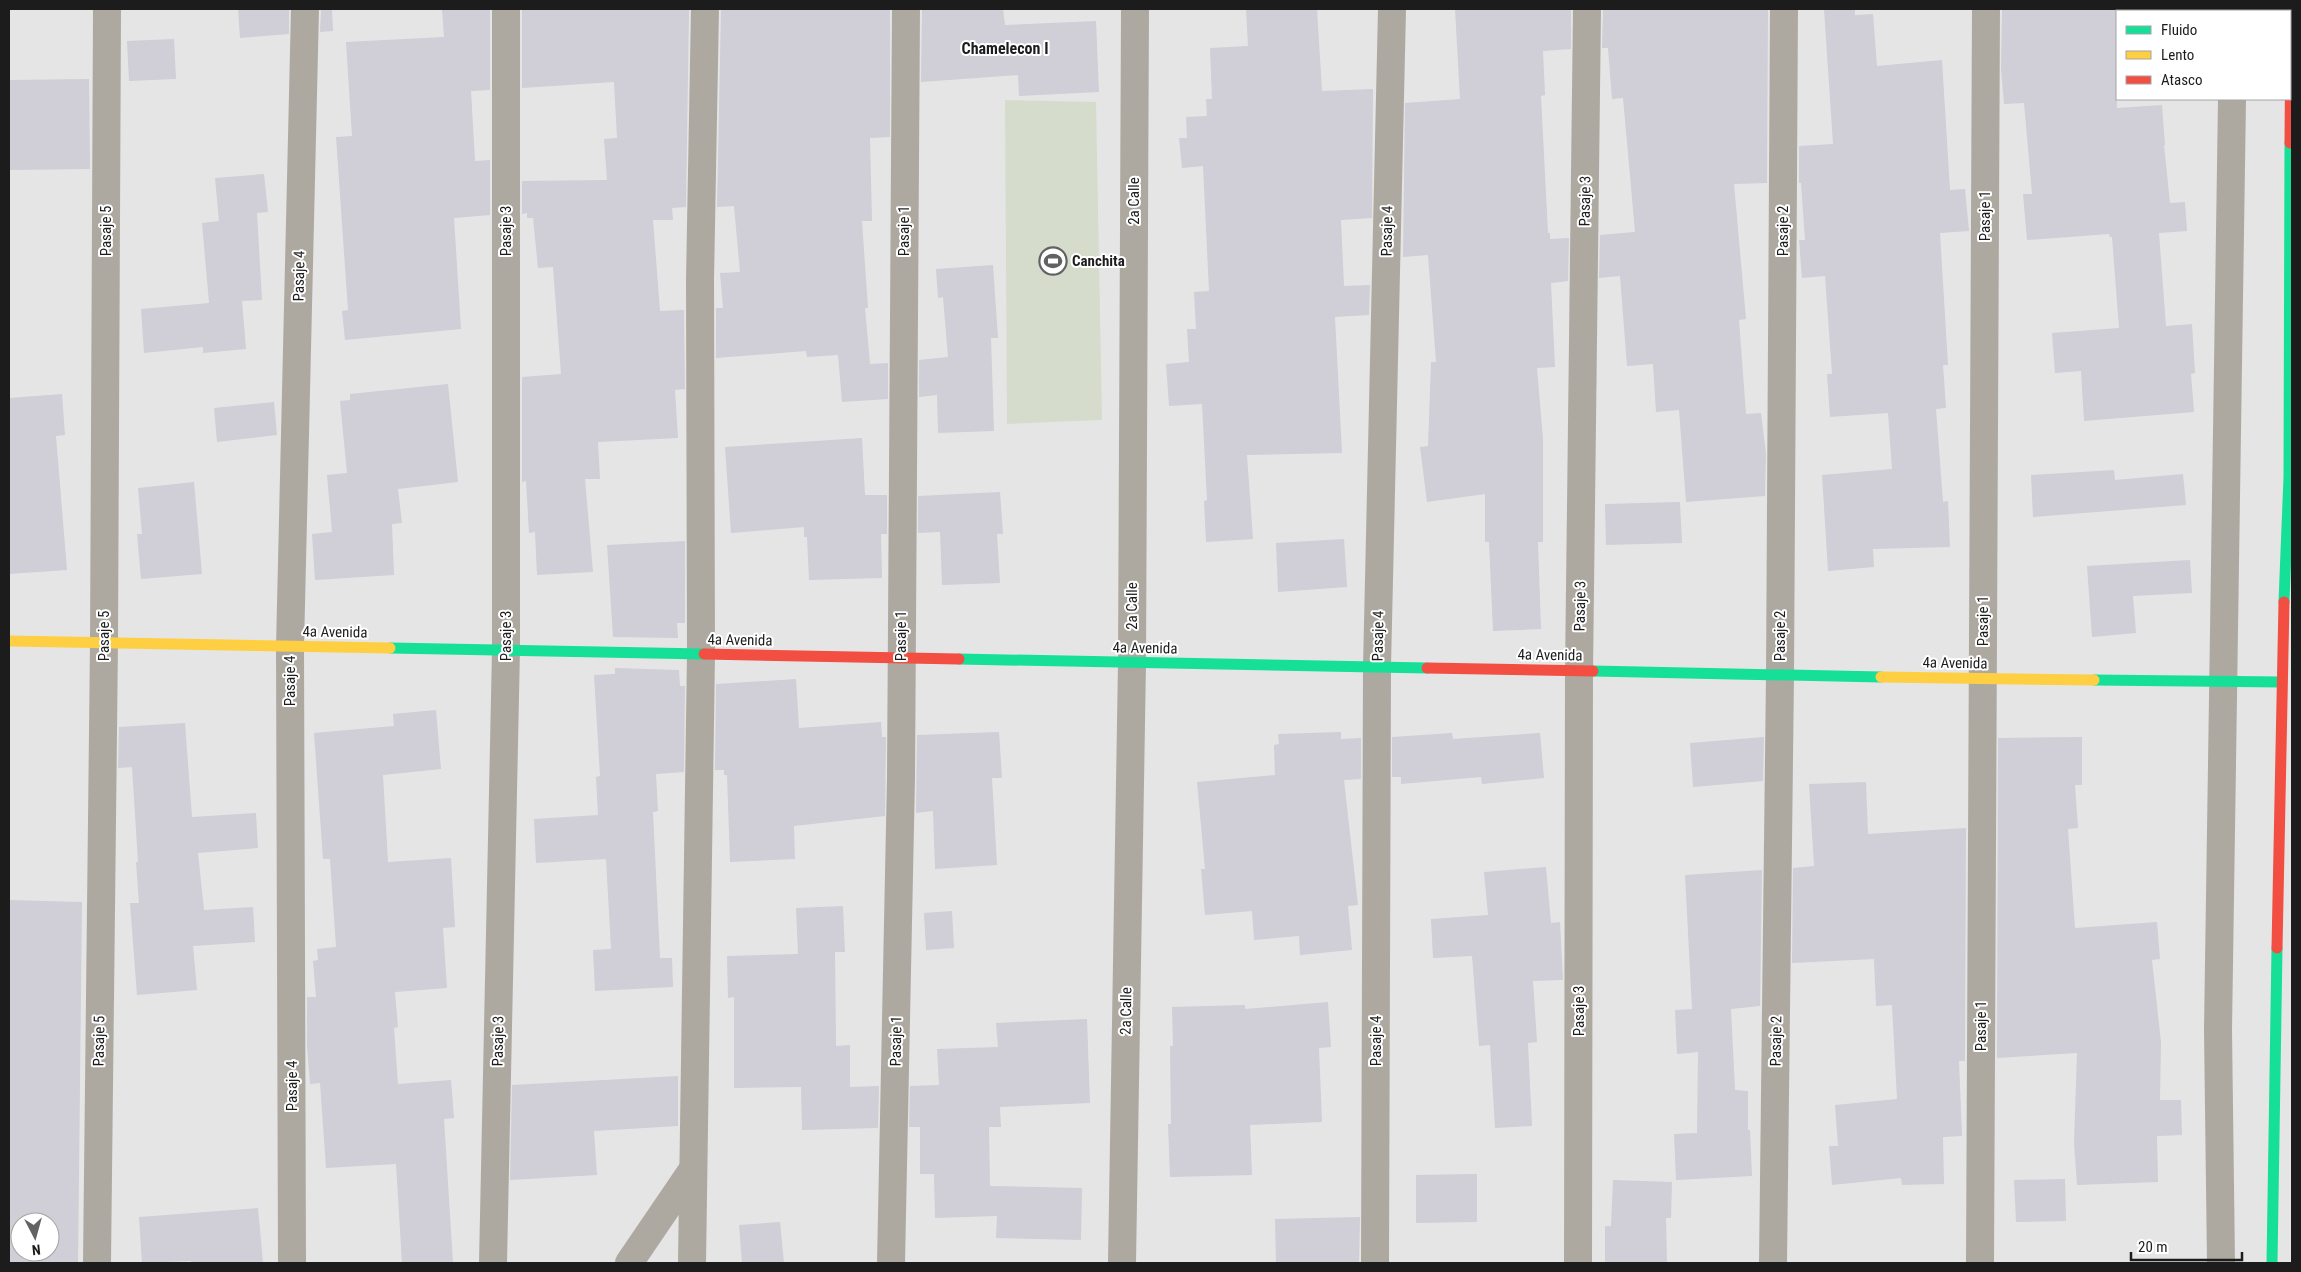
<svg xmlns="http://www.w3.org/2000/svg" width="2301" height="1272" font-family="'Roboto Condensed',sans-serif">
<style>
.green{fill:#d5dccc}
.building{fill:#d0ced6;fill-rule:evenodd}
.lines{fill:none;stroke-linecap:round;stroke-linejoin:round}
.street{stroke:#aea9a0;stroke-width:28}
.fast{stroke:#16e098;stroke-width:11}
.slow{stroke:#ffcf43;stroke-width:11}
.jam{stroke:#f24e42;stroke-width:11}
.labels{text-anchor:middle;stroke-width:4;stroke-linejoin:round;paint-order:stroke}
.street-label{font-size:15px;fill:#1c1c1d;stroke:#fff}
.poi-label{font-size:15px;font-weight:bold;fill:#1c1c1d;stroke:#fff;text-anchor:start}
.neighbourhood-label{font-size:16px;font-weight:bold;fill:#1c1c1d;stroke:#fff}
</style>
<rect width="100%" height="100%" fill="#e5e5e6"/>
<path class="green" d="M1005,100L1096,102L1102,420L1007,424Z"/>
<g class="building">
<path d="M238,9H289V34L240,38Z"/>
<path d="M321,9H332L333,31L320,32Z"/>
<path d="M442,9H490V90L471,91L475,161L490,160V215L454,218L461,329L345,340L342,311L348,310L336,137L352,136L346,42L444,37Z"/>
<path d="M522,9H689L686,207L672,208L673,220H653L660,311L684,310L685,389L675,390L678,438L598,442L600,479H585L593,572L537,575L535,532L529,533L526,481L522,482V377L561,374L553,267L538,268L533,218H527V213L522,214V181L607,180L604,139L617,138L614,82L522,88Z"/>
<path d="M721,9H890V137L870,138L872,221H862L868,308H865L870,364L888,363V399L842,402L838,355L807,357L806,351L716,358V308H723L720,273L740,272L734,206L717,207Z"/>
<path d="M922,9H1003L1005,25L1096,21L1099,92L1019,96L1018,75L921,82Z"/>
<path d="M1246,9H1317L1322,91L1373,89L1372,218L1341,220L1344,286L1370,285L1369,315L1335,317L1342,453L1247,455L1253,539L1206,542L1204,501L1207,500L1202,404L1169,406L1166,364L1189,362L1187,329H1196L1194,292L1209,291L1203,166L1182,168L1179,138H1187L1186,117L1207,116L1206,99H1212L1210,48L1248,46Z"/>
<path d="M1455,9H1571V49L1543,51L1545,95L1541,96L1548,233H1550V239L1569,238L1568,281L1551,283L1555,367L1537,368L1543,439V542H1538L1541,629L1493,631L1489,542H1485V494L1427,502L1420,447L1428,446L1431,362H1436L1428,255L1403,257L1405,103L1460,99Z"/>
<path d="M1603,9H1768L1767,183L1734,184L1746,319L1739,320L1746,414L1761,413L1766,454L1765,496L1686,502L1679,410L1656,412L1653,364L1627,366L1620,276L1599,278L1600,235L1635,232L1623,98L1612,99L1608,48H1602Z"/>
<path d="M1824,9H1855V15L1873,14L1877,66L1942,60L1950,190L1965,189L1969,231L1940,233L1948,365H1943L1946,408L1936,409L1943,502L1948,501L1950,547L1873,549L1874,567L1828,571L1822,475L1892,469L1888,413L1830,417L1827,374H1832L1825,276L1802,278L1799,240H1805L1801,183H1799V146L1833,144Z"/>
<path d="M2002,9H2117V108L2162,105L2165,145H2164L2170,203L2185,202L2187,231L2159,233L2166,326L2192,324L2195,373L2191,374L2194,412L2084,421L2081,371L2055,373L2052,333L2119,328L2112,237H2110L2109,234L2027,240L2023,194H2032L2024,103L2004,104L2001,69Z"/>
<path d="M174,39L176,79L129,81L127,41Z"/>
<path d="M89,79L90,169L9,170V80Z"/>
<path d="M264,174L268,212L257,213L262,300L242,301L246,349L203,353V347L144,353L141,309L209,303L202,223L219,221L215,178Z"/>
<path d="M993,265L998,338H991L994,431L938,433L937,395L919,397V360L948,357L943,297L938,298L936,269Z"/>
<path d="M448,384L458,482L398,489L402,523L392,524L394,575L315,580L312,534L332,532L327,475L347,473L340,401L350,400V394Z"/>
<path d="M62,394L65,435L56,436L67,570L9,574V398Z"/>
<path d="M274,402L277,435L217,442L214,408Z"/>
<path d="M862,438L865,495H887V534H881L882,578L809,580L807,537H804V527L731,533L725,447Z"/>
<path d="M2114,470L2115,480L2183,474L2186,505L2033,517L2031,475Z"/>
<path d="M194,482L202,574L141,579L137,534H142L138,488Z"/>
<path d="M1000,492L1003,534H997L1000,583L942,585L940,532L918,533V496Z"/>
<path d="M1680,502L1682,543L1606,545L1605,504Z"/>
<path d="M1344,539L1347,587L1278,592L1276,543Z"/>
<path d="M685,541V623H677L678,638L613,637L607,545Z"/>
<path d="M2190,560L2192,593L2133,596L2136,633L2092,637L2087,566Z"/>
<path d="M615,668L679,670L680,686H685L684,772L656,774L658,811L653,812L660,958H672L673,987L595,991L593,950L611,949L606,859L536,863L534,819L598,815L596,777L600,776L594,675L615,674Z"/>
<path d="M796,679L799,728L881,722L882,737H886L885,816L794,826L795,859L730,862L727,775H724V770H715L716,684Z"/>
<path d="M436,710L441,769L383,775L388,862L451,858L455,927L443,928L447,988L395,992L398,1027L394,1028L398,1084L451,1080L454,1118L444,1119L453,1263H402L396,1164L326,1168L320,1083L310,1084L307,1046V997H316L313,961L318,960L317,949L336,947L330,859H323L314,733L394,726L393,714Z"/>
<path d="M185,723L192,817L256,813L258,848L198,853L204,910L253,907L255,942L193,946L197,990L137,995L130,903H139L136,862H138L132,767L118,768L119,727Z"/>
<path d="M999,732L1002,778H992L997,865L935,869L933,811L916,813L917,735Z"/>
<path d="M1341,732V739L1361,738V779L1344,780L1358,905L1348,906L1352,950L1300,955L1299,936L1254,940L1252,911L1205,915L1201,869H1205L1197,782L1275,775L1274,745L1279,744L1278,734Z"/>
<path d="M1452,733L1453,739L1540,733L1544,778L1482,784L1481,777L1401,784V777H1392V737Z"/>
<path d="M1764,737L1763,781L1693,787L1690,743Z"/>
<path d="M2082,737V785H2075L2078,828L2068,829L2075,928L2157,922L2160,959L2152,960L2161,1042L2160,1100H2181L2182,1135L2157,1136L2158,1182L2077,1185L2074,1143L2077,1053L1997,1058L1998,738Z"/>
<path d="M1866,782L1868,834L1966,828L1965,1061H1959L1962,1136L1943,1137L1944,1184L1902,1185L1901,1178L1832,1185L1829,1146H1838L1835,1105L1897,1099L1892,1005L1876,1006L1874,959L1792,963L1793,868L1814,866L1809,784Z"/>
<path d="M1546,867L1551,923L1560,922L1563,980L1533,981L1537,1042L1528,1043L1532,1126L1495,1128L1490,1045L1479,1046L1472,956L1433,958L1431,919L1488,915L1484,872Z"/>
<path d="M1762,870L1760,1006L1731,1009L1735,1090L1748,1091V1130H1750L1752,1176L1676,1180L1674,1134L1697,1133L1698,1052L1677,1054L1675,1010L1692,1009L1685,875Z"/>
<path d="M9,900L82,902L78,1263H9ZM20,1222H50V1252H20Z"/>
<path d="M843,906L845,952H835L836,1046L850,1045V1087L879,1086L878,1128L802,1130L801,1087L734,1088V997L728,998L727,956L798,954L796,908Z"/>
<path d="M952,911L954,948L926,950L924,913Z"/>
<path d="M1328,1002L1331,1047L1319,1048L1322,1122L1250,1125L1252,1175L1170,1177L1168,1124H1171L1170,1046H1173L1172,1007L1245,1005V1009Z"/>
<path d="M1087,1019L1090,1103L1000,1107L1001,1127H989L990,1186L1082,1188L1081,1240L996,1238L997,1216L935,1218L934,1174H920V1127H909L910,1086L939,1085L937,1049L998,1047L996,1023Z"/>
<path d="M678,1076V1126L594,1131L597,1175L510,1180L512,1085Z"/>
<path d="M1477,1174V1222L1416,1223V1175Z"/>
<path d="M2065,1179L2066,1221L2016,1222L2014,1180Z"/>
<path d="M1613,1180L1672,1182L1671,1218H1666L1667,1263H1605V1226H1611Z"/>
<path d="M258,1208L263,1263H191V1261L142,1263L139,1217Z"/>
<path d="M1360,1217L1359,1263H1276L1275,1219Z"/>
<path d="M780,1222L784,1263H742L739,1225Z"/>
</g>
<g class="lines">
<g class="street">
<path d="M2233,11V9"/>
<path d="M97,1263L104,643L107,9"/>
<path d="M292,1263L290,647L305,9"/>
<path d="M493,1263L506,650V9"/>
<path d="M629,1263L693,1169"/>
<path d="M692,1263L701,654L700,280L705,9"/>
<path d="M891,1263L901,777L906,9"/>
<path d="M1122,1263L1132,663L1135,9"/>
<path d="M1375,1263L1377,667L1392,9"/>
<path d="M1578,1263L1579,671L1587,9"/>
<path d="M1773,1263L1780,675L1784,9"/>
<path d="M1980,1263L1986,9"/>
<path d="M2221,1263L2218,1030L2232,99"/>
</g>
<g class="fast">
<path d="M2284,602L2289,477L2290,143"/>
<path d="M390,648L704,654"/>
<path d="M959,659L1427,668"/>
<path d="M1593,671L1881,677"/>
<path d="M2094,680L2281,682"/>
<path d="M2272,1263L2277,948"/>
</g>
<g class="slow">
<path d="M9,641L390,648"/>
<path d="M1881,677L2094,680"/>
</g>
<g class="jam">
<path d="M2290,143L2291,9"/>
<path d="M704,654L959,659"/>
<path d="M1427,668L1593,671"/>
<path d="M2277,948L2284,602"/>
</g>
</g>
<defs>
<g id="stadium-ring" transform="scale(1.4375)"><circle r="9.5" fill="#fff" stroke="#626263" stroke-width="1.5"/><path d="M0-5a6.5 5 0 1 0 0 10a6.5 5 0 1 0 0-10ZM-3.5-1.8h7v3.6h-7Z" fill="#626263"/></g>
</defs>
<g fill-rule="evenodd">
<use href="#stadium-ring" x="1053" y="261"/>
</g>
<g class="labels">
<g class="street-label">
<text transform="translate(1134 201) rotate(-90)" y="5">2a Calle</text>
<text transform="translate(1585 201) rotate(-89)" y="5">Pasaje 3</text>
<text transform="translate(1985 216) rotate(-90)" y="5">Pasaje 1</text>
<text transform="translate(106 231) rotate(-90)" y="5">Pasaje 5</text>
<text transform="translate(506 231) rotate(-90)" y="5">Pasaje 3</text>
<text transform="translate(904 231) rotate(-90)" y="5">Pasaje 1</text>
<text transform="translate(1387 231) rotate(-89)" y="5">Pasaje 4</text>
<text transform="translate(1783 231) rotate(-90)" y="5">Pasaje 2</text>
<text transform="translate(299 276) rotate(-89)" y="5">Pasaje 4</text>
<text transform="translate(1132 606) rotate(-90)" y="5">2a Calle</text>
<text transform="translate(1580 606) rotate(-89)" y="5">Pasaje 3</text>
<text transform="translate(1983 621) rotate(-90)" y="5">Pasaje 1</text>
<text transform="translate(335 632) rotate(1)" y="5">4a Avenida</text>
<text transform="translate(104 636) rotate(-90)" y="5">Pasaje 5</text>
<text transform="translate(506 636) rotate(-90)" y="5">Pasaje 3</text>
<text transform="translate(901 636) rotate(-90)" y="5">Pasaje 1</text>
<text transform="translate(1378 636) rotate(-89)" y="5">Pasaje 4</text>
<text transform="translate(1780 636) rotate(-90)" y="5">Pasaje 2</text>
<text transform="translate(740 640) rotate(1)" y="5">4a Avenida</text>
<text transform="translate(1145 648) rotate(1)" y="5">4a Avenida</text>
<text transform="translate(1550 655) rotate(1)" y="5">4a Avenida</text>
<text transform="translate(1955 663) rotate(1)" y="5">4a Avenida</text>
<text transform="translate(290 681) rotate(-90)" y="5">Pasaje 4</text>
<text transform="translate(1126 1011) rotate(-89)" y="5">2a Calle</text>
<text transform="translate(1579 1011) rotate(-90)" y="5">Pasaje 3</text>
<text transform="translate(1981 1026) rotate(-90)" y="5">Pasaje 1</text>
<text transform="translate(99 1041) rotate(-89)" y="5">Pasaje 5</text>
<text transform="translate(498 1041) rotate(-89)" y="5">Pasaje 3</text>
<text transform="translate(896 1041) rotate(-89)" y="5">Pasaje 1</text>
<text transform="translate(1376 1041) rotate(-90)" y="5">Pasaje 4</text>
<text transform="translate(1776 1041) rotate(-89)" y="5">Pasaje 2</text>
<text transform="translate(292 1086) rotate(-90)" y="5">Pasaje 4</text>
</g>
<g class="poi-label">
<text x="1072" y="266">Canchita</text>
</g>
<g class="neighbourhood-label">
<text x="1005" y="54">Chamelecon I</text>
</g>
</g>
<rect width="2301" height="1272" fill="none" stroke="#1c1c1d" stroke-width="20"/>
<rect x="2116" y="10" width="175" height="90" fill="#ffffff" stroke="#a4a4a5"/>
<rect x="2126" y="26" width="25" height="8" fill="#16e098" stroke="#a4a4a5"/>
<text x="2161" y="35" font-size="15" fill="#1c1c1d">Fluido</text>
<rect x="2126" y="51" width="25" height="8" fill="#ffcf43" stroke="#a4a4a5"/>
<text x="2161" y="60" font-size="15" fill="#1c1c1d">Lento</text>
<rect x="2126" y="76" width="25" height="8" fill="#f24e42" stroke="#a4a4a5"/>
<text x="2161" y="85" font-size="15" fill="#1c1c1d">Atasco</text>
<g transform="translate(35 1237) rotate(174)"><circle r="24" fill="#ffffff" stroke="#a4a4a5"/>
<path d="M0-4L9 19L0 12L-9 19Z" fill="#626263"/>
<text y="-8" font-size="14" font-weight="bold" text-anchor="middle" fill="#1c1c1d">N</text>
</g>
<path d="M2131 1252v8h111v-8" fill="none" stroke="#1c1c1d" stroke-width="2.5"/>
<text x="2138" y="1252" font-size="15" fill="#1c1c1d" stroke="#ffffff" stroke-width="4" paint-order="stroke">20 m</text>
</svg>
